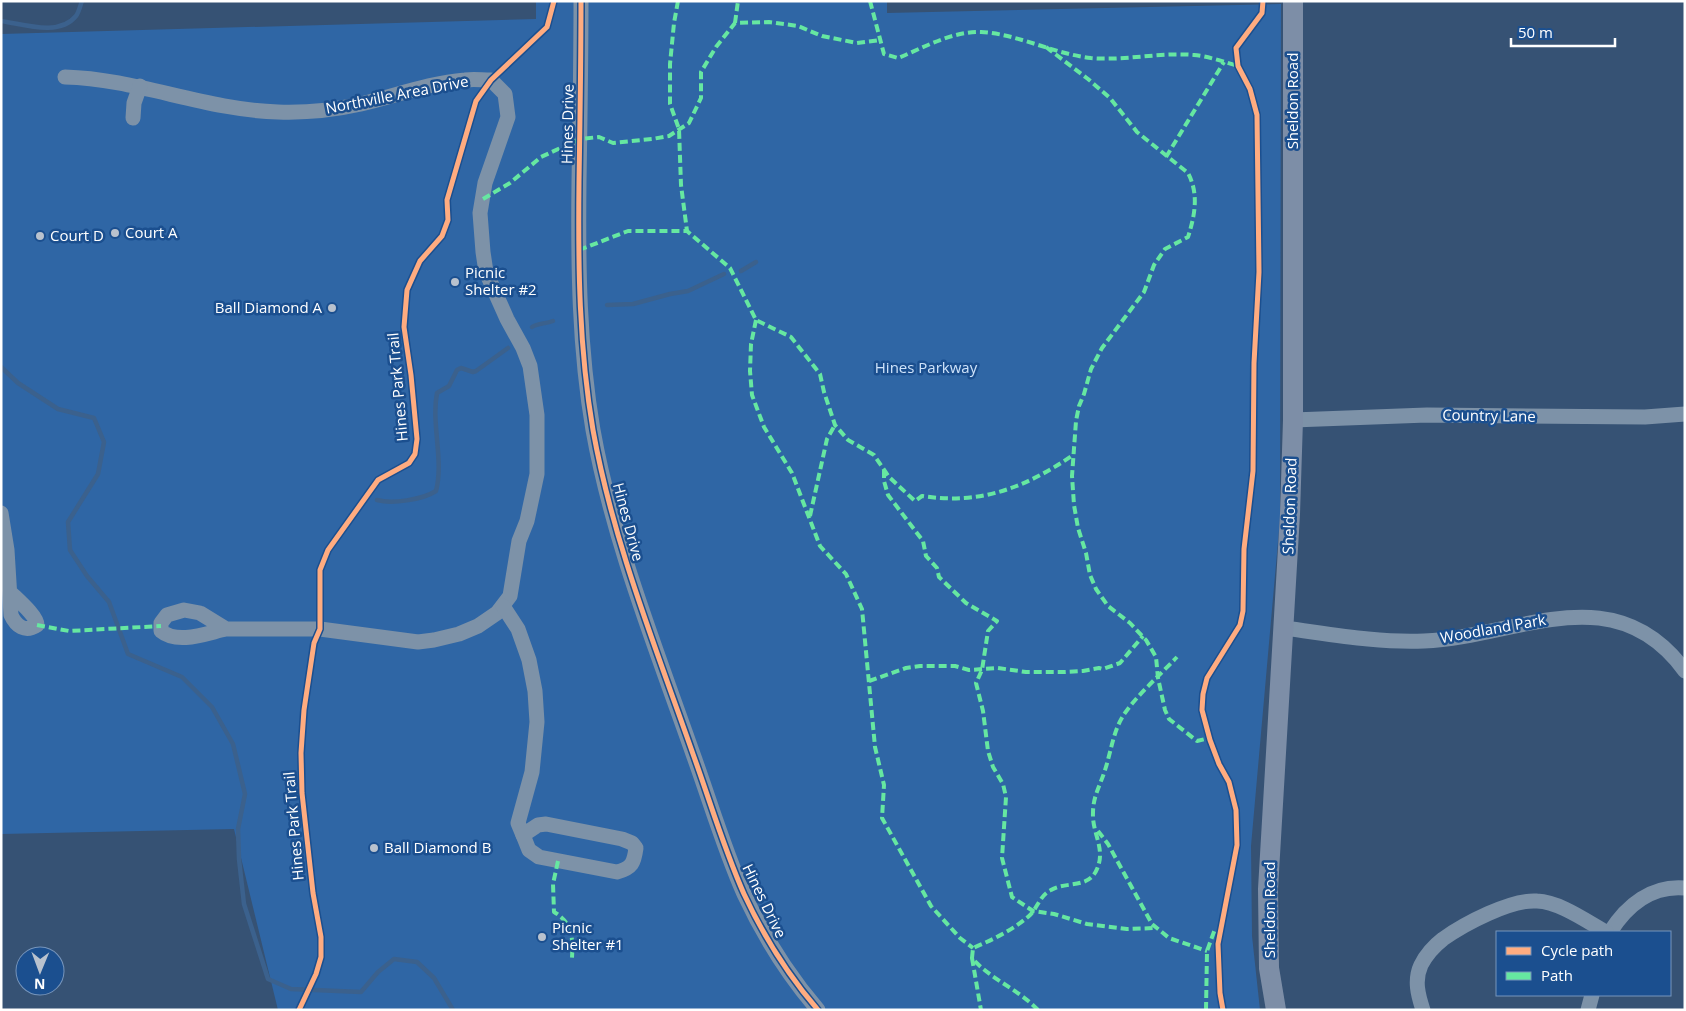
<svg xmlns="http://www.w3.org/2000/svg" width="1686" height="1011" font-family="'Open Sans',sans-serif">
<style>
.green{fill:#2f66a5}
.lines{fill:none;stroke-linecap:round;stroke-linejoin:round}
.stream{stroke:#3b618d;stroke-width:4.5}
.minor{stroke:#7d92a8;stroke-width:15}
.major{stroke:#7d8ea7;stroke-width:20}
.quiet{stroke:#66e7a1;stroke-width:4;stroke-dasharray:8 4;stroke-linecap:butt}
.cycleway-casing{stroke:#1b4f8f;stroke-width:8}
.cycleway{stroke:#ffac80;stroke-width:5}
.poi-dot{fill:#b9c2ce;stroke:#1b4f8f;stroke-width:2}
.labels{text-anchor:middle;stroke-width:5;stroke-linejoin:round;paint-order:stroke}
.street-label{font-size:15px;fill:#fff;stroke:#1b4f8f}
.poi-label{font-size:15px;fill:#fff;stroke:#1b4f8f;text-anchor:start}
.park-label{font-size:15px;fill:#cfe3fa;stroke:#1b4f8f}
</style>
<rect width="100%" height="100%" fill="#365274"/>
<path class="green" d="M536,1H887V13L1281,4L1280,519L1251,846L1252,936L1260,1010H278L234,829L1,834V34L536,19Z"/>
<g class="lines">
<g class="stream">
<path d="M1,21C23,24 59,37 76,16C79,12 80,6 82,1"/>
<path d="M741,271L756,262"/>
<path d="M607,305L633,304L670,294L688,291L724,274"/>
<path d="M532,327C538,323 545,324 553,321"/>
<path d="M1,367L18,383L58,409L94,418L104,442L98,474L68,522L70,550L87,576L109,602L128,654L182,677L212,707L233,744L245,794L238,829L239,859L244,904L268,979L291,989L361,992L378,972L394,959L417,962L434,978L453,1010"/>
<path d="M377,500C392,504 422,500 436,491C444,460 431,424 437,393L449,386L457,370L461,368L473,372L476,371L508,348"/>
</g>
<g class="minor">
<path d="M581,1C581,61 580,122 579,182C578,265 579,348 593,430C613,542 656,648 693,754C710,801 724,849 744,894C763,935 788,975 818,1010"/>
<path d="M65,77C137,79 205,110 278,112C305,113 334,110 361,104C395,96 429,83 465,80C473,79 482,80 491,80L505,94L508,117L485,183L480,213L483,252L486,272L507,319L523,348L530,366L537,415V474L527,521L519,541L510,596L497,613L478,626L459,634L434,640L418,642L320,629H226L200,613L184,610L167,615L161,623V631C178,645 207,633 226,629"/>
<path d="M133,118L134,103L140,86"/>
<path d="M1293,420L1427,415L1645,417L1685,414"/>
<path d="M1,513L7,550L11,615C16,626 25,633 37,625C37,616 18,600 10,592"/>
<path d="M503,606L518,629L529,660L535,691L537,722L532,772L518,823L523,835"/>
<path d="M1284,628C1330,634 1377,643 1424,641C1518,637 1614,574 1685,671"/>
<path d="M546,824L622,839L632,843L636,848C634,863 632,868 617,872L539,857L529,850L523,835L538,825Z"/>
<path d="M1610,932C1627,905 1652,885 1685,888"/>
<path d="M1423,1010C1418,995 1414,980 1421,965C1426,955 1434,946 1443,939C1464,924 1511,899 1537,901C1560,902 1586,921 1606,932"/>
<path d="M1588,1010L1592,995"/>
</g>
<path class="major" d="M1276,1010L1269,968L1268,889L1290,514L1293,420V1"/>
<g class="quiet">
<path d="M678,1L674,23L670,64V104L679,129L681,185L687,231"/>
<path d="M870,1L884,54L898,58C923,48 952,31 981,32C1018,34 1054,54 1091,58C1126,61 1159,52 1194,55C1208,56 1224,62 1238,66"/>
<path d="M735,23L738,1"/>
<path d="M1046,47L1088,79L1110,98L1137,132L1188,173C1199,194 1195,215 1188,237L1165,249L1154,265L1144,292L1102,348L1091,369L1084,394L1079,406L1076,421L1072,476L1074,505L1078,528L1086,553L1090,575L1096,589L1108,606L1130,623L1146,640L1156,657L1158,678L1165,710L1169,719L1197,741L1209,738"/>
<path d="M1166,157L1224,62"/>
<path d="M483,199L510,183L541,157L580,139L599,137L613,143L652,139L669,136L689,123L701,98V72L716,47L735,23L769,22L798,26L822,36L857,43L880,40"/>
<path d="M579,250L628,231H687L730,268L756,320L791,337L820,374L824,392L835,425L848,440L874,455L889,477L915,501L922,496C980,505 1025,488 1073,455"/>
<path d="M756,320L751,344L750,371L752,395L764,427L792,473L820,546L846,574L862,609L875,747L884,785L882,818L931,906L960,938L973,948"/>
<path d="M884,470V481L888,495L923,541L926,556L937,568L939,577L966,603L997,621L988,631L982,670L976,683L983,711L988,751L993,767L1003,784L1006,797L1002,858L1012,897L1033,911L1054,914L1087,924L1127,929L1156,928"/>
<path d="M810,516L827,439L835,425"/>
<path d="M37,625L69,631L161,626"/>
<path d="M869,681L906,668L920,666H955L969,670L998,668L1026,672H1064L1083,671L1099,668L1103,669L1120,663L1143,636"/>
<path d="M1098,831L1108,844L1152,924L1169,938L1207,951"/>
<path d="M558,861L553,884L554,912C573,923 573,939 572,958"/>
<path d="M972,958L981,1010"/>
<path d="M1038,1010C1018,989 990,979 972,958L973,948C992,940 1013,930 1029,916C1037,909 1040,895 1051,890C1066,881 1089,889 1097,869C1106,849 1092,833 1093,813C1093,796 1100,786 1105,770C1111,752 1113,732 1123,716C1135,697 1161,674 1177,657"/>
<path d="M1206,1010L1207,951L1215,929"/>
</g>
<g class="cycleway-casing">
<g id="cycleway">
<path d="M581,1C581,61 580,122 579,182C578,265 579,348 593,430C613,542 656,648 693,754C710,801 724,849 744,894C763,935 788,975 818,1010"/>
<path d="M299,1010L316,974L321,957V937L313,893L302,793L301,753L304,710L314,643L320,629V570L328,550L378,480L409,463L415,454L417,439L411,375L404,327L407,290L420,261L442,236L448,220L447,200L476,101L491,80L547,27L554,1"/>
<path d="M1223,1010L1220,993L1218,944L1237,845L1236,810L1229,782L1219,764L1210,740L1202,710L1203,694L1207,678L1240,625L1243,611L1244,549L1253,471L1254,363L1259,272L1257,115L1250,89L1238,66L1236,48L1262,13L1263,1"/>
</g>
</g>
<use href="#cycleway" class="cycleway"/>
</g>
<g class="poi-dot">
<circle cx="115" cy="233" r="5"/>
<circle cx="40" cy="236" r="5"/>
<circle cx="455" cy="282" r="5"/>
<circle cx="332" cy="308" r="5"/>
<circle cx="374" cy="848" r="5"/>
<circle cx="542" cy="937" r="5"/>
</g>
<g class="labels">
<g class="street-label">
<text transform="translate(397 95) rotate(-11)" y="5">Northville Area Drive</text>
<text transform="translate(1293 101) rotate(-90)" y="5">Sheldon Road</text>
<text transform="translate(568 124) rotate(-89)" y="5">Hines Drive</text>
<text transform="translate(398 387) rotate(-95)" y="5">Hines Park Trail</text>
<text transform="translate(1489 416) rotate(1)" y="5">Country Lane</text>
<text transform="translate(1290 506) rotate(-88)" y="5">Sheldon Road</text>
<text transform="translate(628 522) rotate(75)" y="5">Hines Drive</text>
<text transform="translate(1493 629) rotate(-10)" y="5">Woodland Park</text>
<text transform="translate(294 826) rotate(-95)" y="5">Hines Park Trail</text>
<text transform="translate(764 901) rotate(64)" y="5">Hines Drive</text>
<text transform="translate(1270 910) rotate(-90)" y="5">Sheldon Road</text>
</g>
<g class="poi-label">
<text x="125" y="238">Court A</text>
<text x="50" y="241">Court D</text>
<text x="465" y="278">Picnic<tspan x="465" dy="17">Shelter #2</tspan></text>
<text x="322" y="313" text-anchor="end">Ball Diamond A</text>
<text x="384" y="853">Ball Diamond B</text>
<text x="552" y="933">Picnic<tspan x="552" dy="17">Shelter #1</tspan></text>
</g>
<g class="park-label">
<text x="926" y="373">Hines Parkway</text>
</g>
</g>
<rect width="1686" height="1011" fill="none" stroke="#ffffff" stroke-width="5"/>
<rect x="1496" y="931" width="175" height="65" fill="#1b4f8f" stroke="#7695bc"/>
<rect x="1506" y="947" width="25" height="8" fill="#ffac80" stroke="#7695bc"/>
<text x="1541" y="956" font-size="15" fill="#ffffff">Cycle path</text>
<rect x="1506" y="972" width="25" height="8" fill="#66e7a1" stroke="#7695bc"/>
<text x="1541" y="981" font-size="15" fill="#ffffff">Path</text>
<g transform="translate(40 971) rotate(181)"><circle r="24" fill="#1b4f8f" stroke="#7695bc"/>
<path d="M0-4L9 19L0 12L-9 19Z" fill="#b9c2ce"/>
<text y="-8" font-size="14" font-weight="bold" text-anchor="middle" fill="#ffffff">N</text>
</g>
<path d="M1511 38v8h104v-8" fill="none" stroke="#ffffff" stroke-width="2.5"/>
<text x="1518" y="38" font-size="15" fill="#ffffff" stroke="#1b4f8f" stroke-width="4" paint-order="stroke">50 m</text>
</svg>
